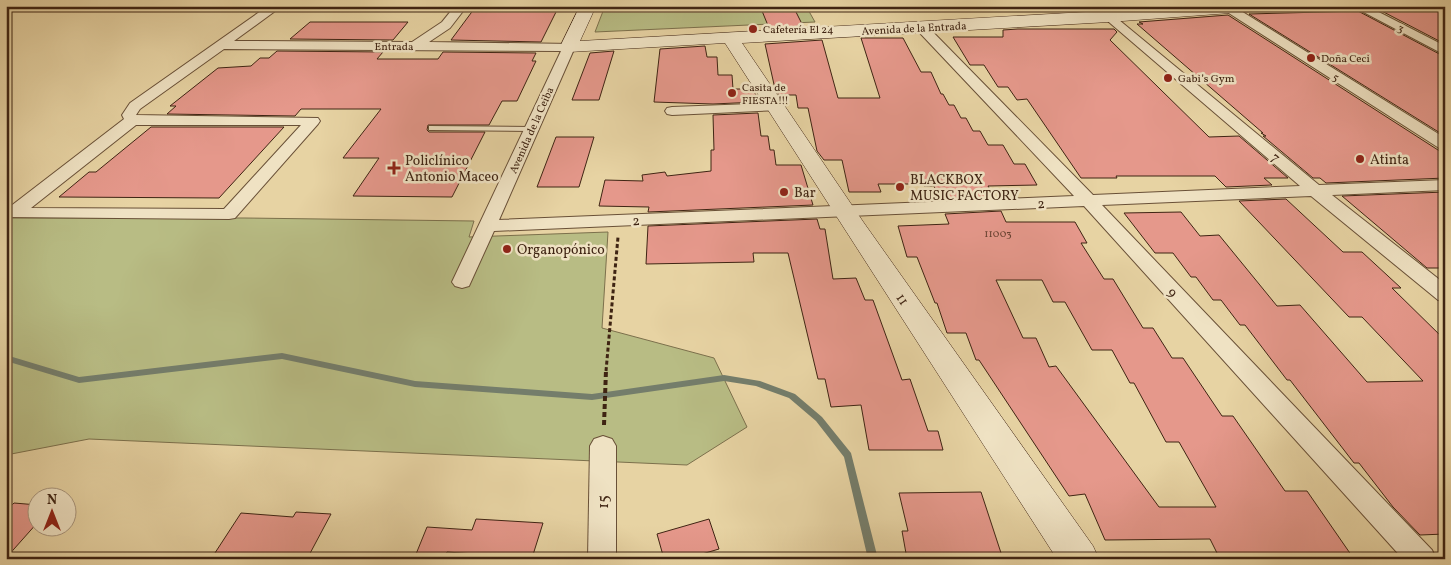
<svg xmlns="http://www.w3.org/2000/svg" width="1451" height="565" font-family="Vollkorn,serif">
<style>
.green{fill:#b8bc84;stroke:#7c704c}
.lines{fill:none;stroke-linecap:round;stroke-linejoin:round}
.stream{fill:#747d6b;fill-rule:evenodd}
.building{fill:#e5988b;stroke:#3f2413;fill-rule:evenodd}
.lane-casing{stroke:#695037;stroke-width:2}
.street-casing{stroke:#695037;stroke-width:2}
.secondary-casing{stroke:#3f2413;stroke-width:1}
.path-far1{stroke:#3f2413;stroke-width:3;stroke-dasharray:4 2.5;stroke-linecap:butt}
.path{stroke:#3f2413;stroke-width:4;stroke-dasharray:5 3;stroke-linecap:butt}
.lane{fill:#efe2c3;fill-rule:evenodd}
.street{fill:#efe2c3;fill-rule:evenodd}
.secondary{fill:#efe2c3;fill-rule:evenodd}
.poi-dot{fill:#8f2418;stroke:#efe2c3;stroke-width:2}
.labels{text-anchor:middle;stroke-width:5;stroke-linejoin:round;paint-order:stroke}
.far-street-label{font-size:11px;fill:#3f2413;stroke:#efe2c3}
.far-poi-label{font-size:11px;fill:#3f2413;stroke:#efe2c3;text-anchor:start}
.number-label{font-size:11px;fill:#684131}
.street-label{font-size:14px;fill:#3f2413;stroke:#efe2c3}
.poi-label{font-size:14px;fill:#3f2413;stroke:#efe2c3;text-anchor:start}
.near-street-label{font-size:16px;fill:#3f2413;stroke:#efe2c3}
</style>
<rect width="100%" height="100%" fill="#e7d3a3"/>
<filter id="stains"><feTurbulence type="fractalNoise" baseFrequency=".004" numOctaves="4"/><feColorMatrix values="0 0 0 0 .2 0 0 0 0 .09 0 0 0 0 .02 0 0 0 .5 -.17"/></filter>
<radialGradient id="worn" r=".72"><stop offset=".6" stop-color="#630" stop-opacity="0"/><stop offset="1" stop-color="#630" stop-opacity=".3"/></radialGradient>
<g class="green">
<path d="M605,6H806L815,22L595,32Z"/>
<path d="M6,218H245L474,221L469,237L608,232L602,328L714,358L747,427L687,465L89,439L6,455Z"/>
</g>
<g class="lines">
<path class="stream" d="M282,353L415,381L592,394L724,375L760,381L795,394L822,417L851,453L878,559H868L844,457L816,421L789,398L756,386L724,381L592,400L415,387L282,359L79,383L6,361V355L79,377Z"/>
</g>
<g class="building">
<path d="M760,6H793L803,26L769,28Z"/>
<path d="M1372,6H1412L1419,10H1445V44Z"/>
<path d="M483,8H558L541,42L451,40L474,9Z"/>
<path d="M1358,11L1445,57V136L1249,14Z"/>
<path d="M1228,15L1438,150L1445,152V178L1326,183L1320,178H1313L1263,136H1266L1261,133H1263L1137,24H1143L1139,22Z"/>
<path d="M310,22H408L393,40L290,39Z"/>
<path d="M1018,29H1114L1117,32L1110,40L1209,137L1239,136L1288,178H1264L1272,185L1226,187L1215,176H1116L1117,178H1081L1027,99L1017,100L1008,87H998L984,65H970L953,37H1003V30Z"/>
<path d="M861,38H903L921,72H931L941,94H943L949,105H954L961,118H966L973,131H980L988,145H1003L1014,164H1025L1037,185L988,186L994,197L939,200L934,186H924L923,184H878L881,192H849L842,160H824L817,151L808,108H798L796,95H779L775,89L765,44L822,40L838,98H880Z"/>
<path d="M705,46L707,57H717L718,75H732L733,89H752L756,95L757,102L713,104L654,102L660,49Z"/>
<path d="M277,51L383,52L377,59H438L443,52L536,53L532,61H536L517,101H502L489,125H428L427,130L429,132H485L452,197L353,196L379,158H343L381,109H301L295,116L167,114L176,106H170L218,68L251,66L260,58H269Z"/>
<path d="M614,51L599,100H572L590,53Z"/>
<path d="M758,113L761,136H768L770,150H774L776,165H801L813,205L648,212L649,207L599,206L605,180L643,181L642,175L665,172L667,176L711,171V150H714L713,115Z"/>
<path d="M151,127H284L219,198L59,197L89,172H96Z"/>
<path d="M556,137H594L579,187H537Z"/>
<path d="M1445,192V268H1427L1342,196Z"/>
<path d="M1286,199L1343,252H1362L1401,288H1392L1445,340V534L1420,535L1393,507L1359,463H1354L1290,380H1287L1245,325H1240L1221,300H1213L1196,277H1191L1173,253H1155L1124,213L1181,212L1200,236L1219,235L1277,306L1300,305L1367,382L1423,381L1362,317H1349L1239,201Z"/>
<path d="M1001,211L1006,222H1075L1087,243H1081L1104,279H1113L1143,328H1153L1172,358H1183L1222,416H1233L1285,491H1307L1354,559H1220L1210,539L1105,540L1085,494L1069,496L979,360H976L966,333H947L937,303H935L917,257H907L898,226L949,224L945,214ZM996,280H1042L1053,302H1065L1092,350H1112L1130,383H1134L1166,442H1179L1216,507H1159L1056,366L1049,367L1036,338H1023Z"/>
<path d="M817,219L820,229H825L833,279L856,278L865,300H873L902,380L910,379L928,431H938L943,450H869L861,405L831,407L825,379H818L788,253H753L754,262L646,264L648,226Z"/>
<path d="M981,492L1003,559H907L902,531H908L899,493Z"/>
<path d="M14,503L38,505V522L6,558V511Z"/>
<path d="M296,512L331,514L307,559H211L241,513L293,517Z"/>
<path d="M476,519L543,523L532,558L447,552L444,559H414L427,527L472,530Z"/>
<path d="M709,519L719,549L685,559H664L657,534Z"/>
</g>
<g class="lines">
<g class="lane-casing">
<g id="lane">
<path d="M1099,6H1105L1112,17L1111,18H1107Z"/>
<path d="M429,126L532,127L536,129L532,131L432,130H429Z"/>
</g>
</g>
<g class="street-casing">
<g id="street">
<path d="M268,6H282L234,41L412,42L442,22L455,6H467L450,28L429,42L573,44L575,47L499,220L1074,196L918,31L916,28L918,25H926L1093,195L1300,186L1103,17L1105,15H1113L1319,185L1445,180V190L1332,195L1445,284V301L1438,300L1311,196L1102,205L1432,550L1436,559H1403L1084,206L494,231L469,286L462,288L455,286L452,282L561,51L224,49L140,109L136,115L318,118L320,121L318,124L235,218L229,219L7,217V209L124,119L122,115L130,103ZM136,125H301L224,209L31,208Z"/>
<path d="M1223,6H1233L1445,138V150L1439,148L1224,10Z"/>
<path d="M1352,6H1367L1445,46V55Z"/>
<path d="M776,103L781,104L783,107L781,110L672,115L667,114L665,111L667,108L672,107Z"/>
<path d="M603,436L612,439L616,446V559H588L590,446L594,439Z"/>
</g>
</g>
<g class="secondary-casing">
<path id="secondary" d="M580,6H596L580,41L1190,6H1266L1264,9L1258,11L1109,22L742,43L864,223L1093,546L1099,559H1057L725,43L569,52L563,51L560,47Z"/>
</g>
<path class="path-far1" d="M606,371L618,237"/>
<path class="path" d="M604,425L606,370"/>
<use href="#lane" class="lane"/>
<use href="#street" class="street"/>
<use href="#secondary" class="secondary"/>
</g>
<g class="poi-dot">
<circle cx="753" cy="29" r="5"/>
<circle cx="1311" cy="58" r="5"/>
<circle cx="1168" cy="78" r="5"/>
<circle cx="732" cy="93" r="5"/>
<circle cx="1360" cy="159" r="5"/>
<path d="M391.5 160.5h5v5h5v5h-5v5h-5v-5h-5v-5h5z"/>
<circle cx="900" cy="187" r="5"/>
<circle cx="784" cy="192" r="5"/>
<circle cx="507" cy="249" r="5"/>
</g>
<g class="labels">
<g class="far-street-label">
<text transform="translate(914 28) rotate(-3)" y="4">Avenida de la Entrada</text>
<text transform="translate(1401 28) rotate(27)" y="4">3</text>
<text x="394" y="50">Entrada</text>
<text transform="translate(1336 77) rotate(32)" y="4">5</text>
<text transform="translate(531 130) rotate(-66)" y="4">Avenida de la Ceiba</text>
</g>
<g class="far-poi-label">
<text x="763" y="33">Cafetería El 24</text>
<text x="1321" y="62">Doña Ceci</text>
<text x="1178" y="82">Gabi’s Gym</text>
<text x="742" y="91">Casita de<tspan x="742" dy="13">FIESTA!!!</tspan></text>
</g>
<g class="number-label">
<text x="998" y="237">11003</text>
</g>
<g class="street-label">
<text transform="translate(1276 157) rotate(40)" y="5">7</text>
<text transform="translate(1041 203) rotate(-2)" y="5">2</text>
<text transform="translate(636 220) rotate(-2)" y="5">2</text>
<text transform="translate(1173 292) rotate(47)" y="5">9</text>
<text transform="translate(903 299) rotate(56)" y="5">11</text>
</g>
<g class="poi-label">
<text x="1370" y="164">Atinta</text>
<text x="405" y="165">Policlínico<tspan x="405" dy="16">Antonio Maceo</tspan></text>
<text x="910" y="184">BLACKBOX<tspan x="910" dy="16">MUSIC FACTORY</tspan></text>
<text x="794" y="197">Bar</text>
<text x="517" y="254">Organopónico</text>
</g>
<g class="near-street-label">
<text transform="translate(602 502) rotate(-89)" y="6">15</text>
</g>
</g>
<rect width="1451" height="565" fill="none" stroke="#e7d3a3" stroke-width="25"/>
<rect x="8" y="8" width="1436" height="550" fill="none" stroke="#3f2413" stroke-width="2.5"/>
<rect x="12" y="12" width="1426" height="540" fill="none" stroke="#3f2413"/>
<g transform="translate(52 512)"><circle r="24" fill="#efe2c3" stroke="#a9967d"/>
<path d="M0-4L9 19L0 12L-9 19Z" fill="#8f2418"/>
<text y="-8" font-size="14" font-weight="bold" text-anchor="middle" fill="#3f2413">N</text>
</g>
<rect width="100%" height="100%" filter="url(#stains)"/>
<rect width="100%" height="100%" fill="url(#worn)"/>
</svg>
